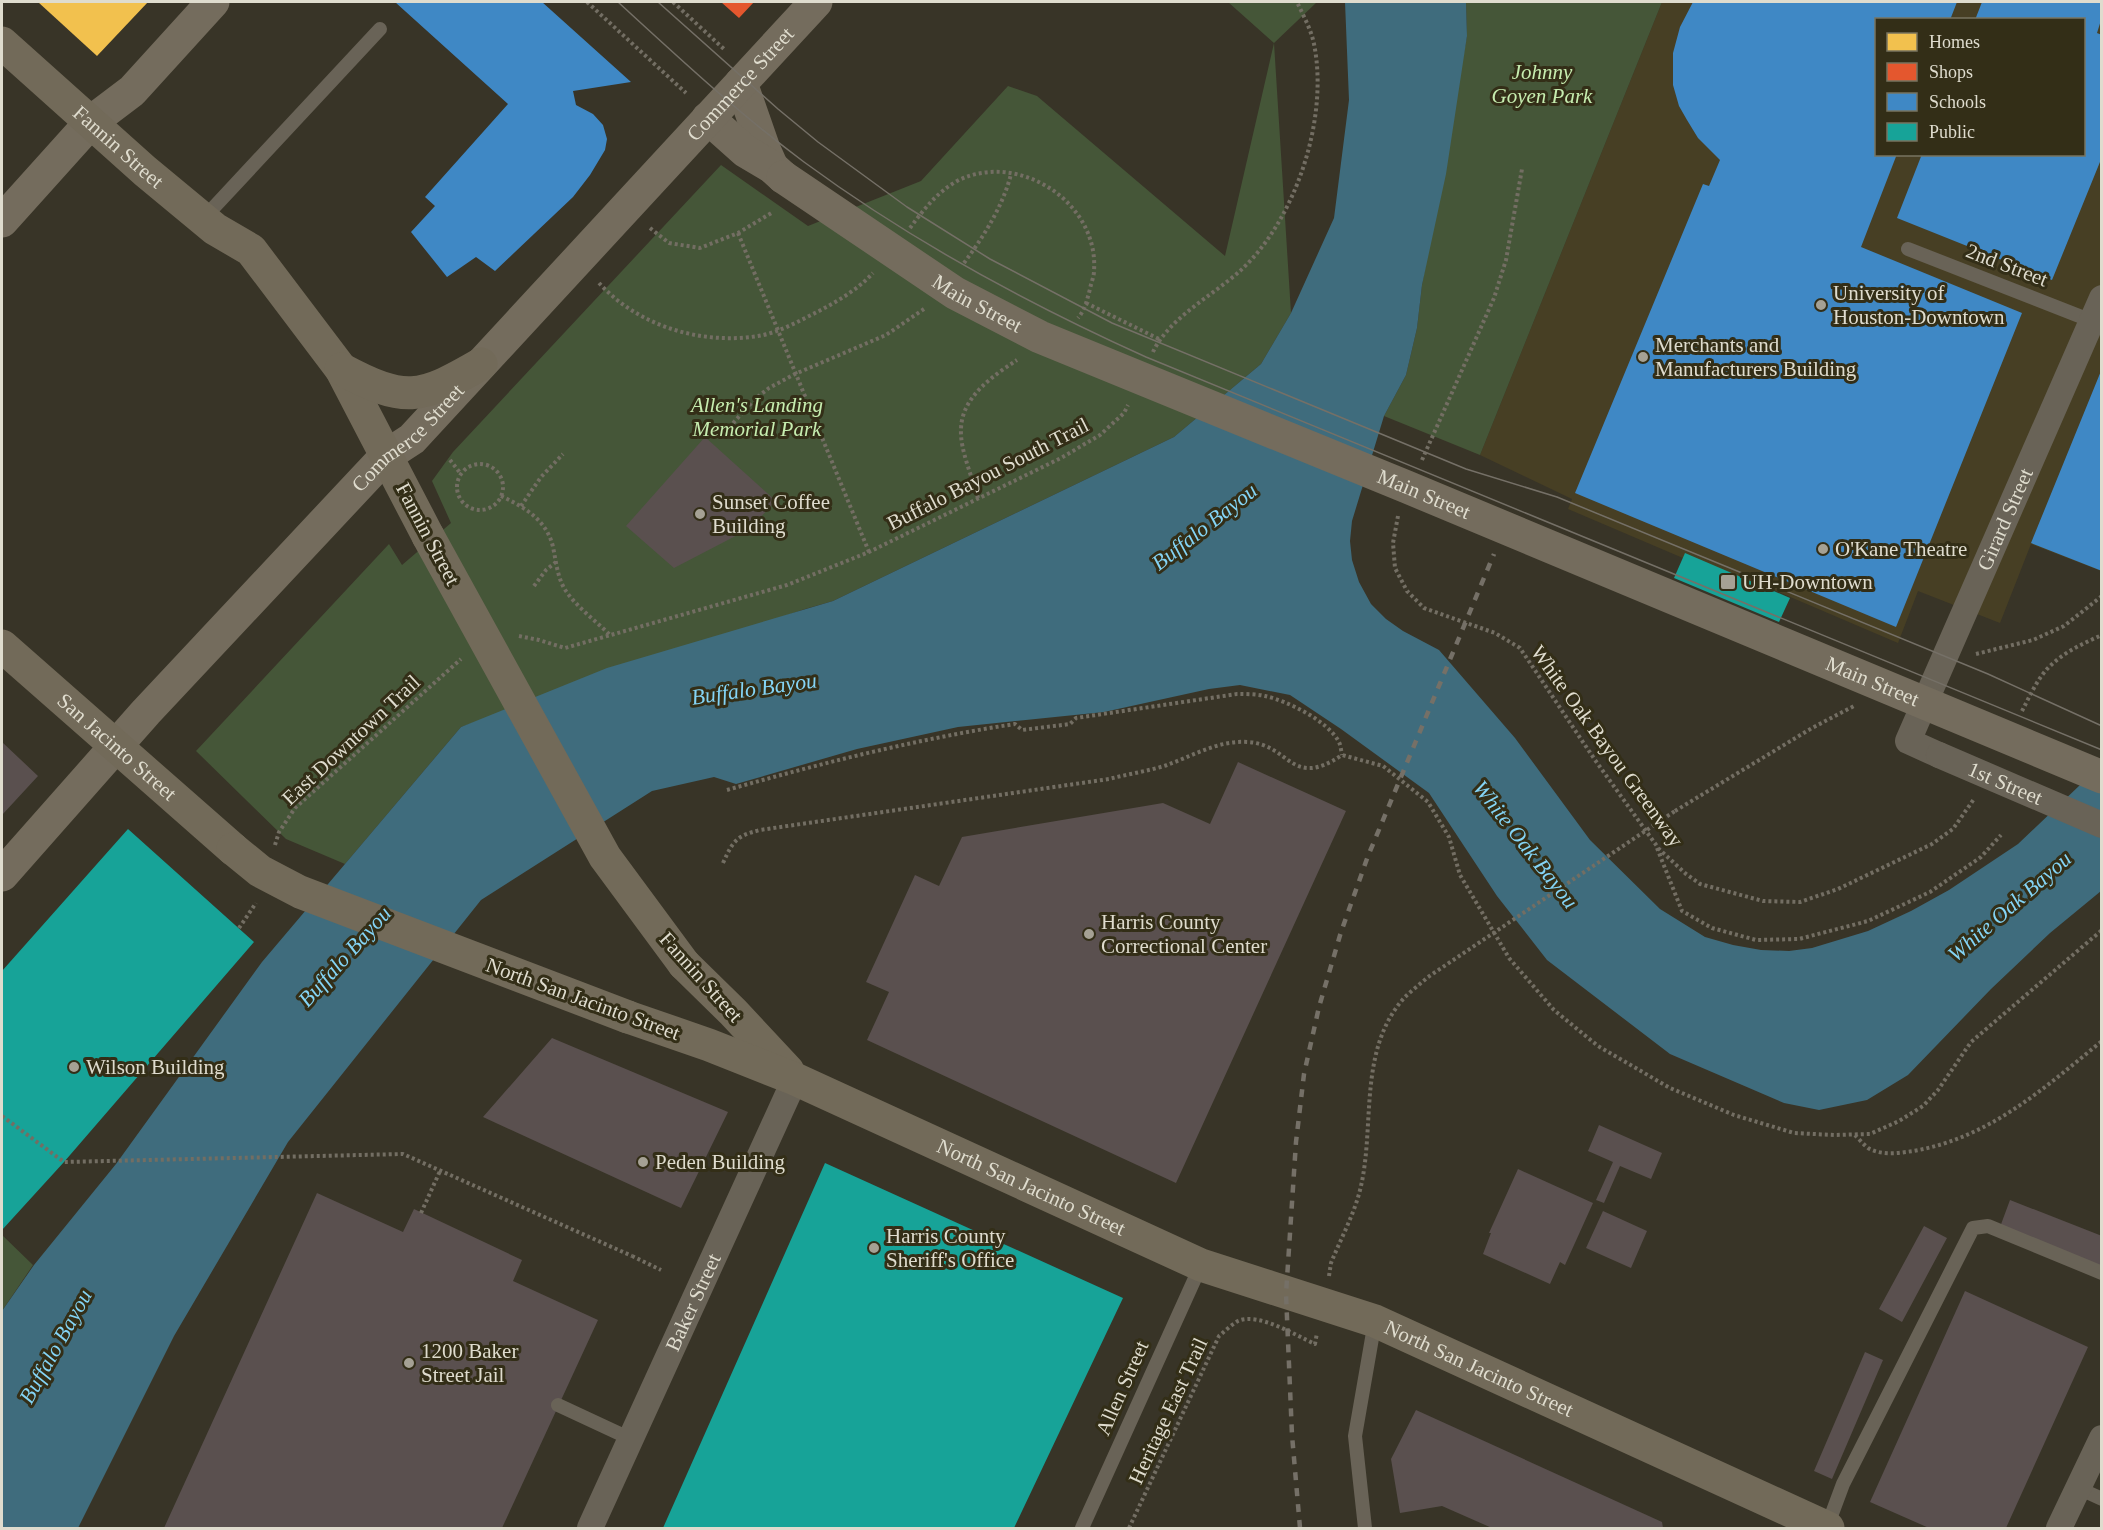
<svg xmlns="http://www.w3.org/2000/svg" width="2103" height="1530" font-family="'Times New Roman',serif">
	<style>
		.built { fill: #473f24; fill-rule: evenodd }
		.green { fill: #455638 }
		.water { fill: #3f6c7d }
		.homes { fill: #f2c14e }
		.shops { fill: #e4572e }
		.schools { fill: #3f88c5 }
		.public { fill: #17a398 }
		.building { fill: #5a504f }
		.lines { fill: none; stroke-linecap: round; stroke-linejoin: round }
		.path { stroke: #736e63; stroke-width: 4; stroke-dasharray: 3 3; stroke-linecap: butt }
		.lane { stroke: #696357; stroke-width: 14 }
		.street { stroke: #696357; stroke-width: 26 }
		.secondary { stroke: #746c5d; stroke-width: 33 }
		.primary { stroke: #726a59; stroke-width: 33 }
		.tram { stroke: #757067; stroke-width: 1.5 }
		.rail { stroke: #757067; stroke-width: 4.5; stroke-dasharray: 8 8; stroke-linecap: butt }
		.path-bridge { stroke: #736e63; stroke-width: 4; stroke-dasharray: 3 3; stroke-linecap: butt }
		.street-bridge { stroke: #696357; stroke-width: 26 }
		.secondary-bridge { stroke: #746c5d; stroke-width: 33 }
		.primary-bridge { stroke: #726a59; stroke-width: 33 }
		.poi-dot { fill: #a5a194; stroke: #332e17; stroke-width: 2 }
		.labels { text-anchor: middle; stroke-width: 6; stroke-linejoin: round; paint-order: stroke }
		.park-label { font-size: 21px; font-style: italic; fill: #c6edaf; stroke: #332e17 }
		.street-label { font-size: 21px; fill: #dfdcce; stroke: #332e17 }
		.poi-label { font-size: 21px; fill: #dfdcce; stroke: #332e17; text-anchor: start }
		.water-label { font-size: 22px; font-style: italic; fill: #84d4f5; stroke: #332e17 }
	</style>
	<rect width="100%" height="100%" fill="#383427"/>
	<!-- built -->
	<path class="built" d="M1662,2H2101V571L2031,544L2000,623L1918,591L1898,643L1774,590L1772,596L1568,509L1572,499L1480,455ZM1876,20H2084V154H1876Z"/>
	<!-- green -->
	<path class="green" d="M1228,2H1317L1274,43L1291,313L1261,364L1174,437L833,601L805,609L461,727L345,864L286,839L196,751L389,544L402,565L451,523L432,481L453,452L721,165L808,226L921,181L1008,86L1037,96L1225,256L1274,43Z
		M1466,2H1662L1480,455L1384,416L1406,375L1417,328L1422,285L1467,36Z
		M2,1235L33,1265L2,1311Z"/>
	<!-- water -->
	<path class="water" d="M1345,2H1466L1467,36L1446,174L1422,285L1417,328L1406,375L1384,416L1352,521L1350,541L1352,560L1359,582L1371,604L1386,619L1403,631L1439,650L1515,738L1590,840L1660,909L1705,937L1733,945L1761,950L1789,951L1812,948L1868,931L1911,911L1949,890L2018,844L2101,765V891L2050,933L1991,989L1908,1075L1867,1100L1819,1110L1784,1103L1670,1054L1547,960L1497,896L1429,793L1341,729L1290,695L1240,685L1209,689L1104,712L958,727L857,749L736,784L714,777L652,791L481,900L288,1142L174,1336L78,1528H2V1311L34,1265L116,1164L262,962L461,727L607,668L833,601L1174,437L1261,364L1291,313L1334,218L1349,100Z"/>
	<!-- homes -->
	<path class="homes" d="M38,2H148L97,56Z"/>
	<!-- shops -->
	<path class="shops" d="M721,2H754L739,18Z"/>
	<!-- schools -->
	<path class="schools" d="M395,2H542L631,82L573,91L576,105L593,114L603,125L607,139L605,150L590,175L573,197L495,271L476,257L447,277L411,232L435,206L425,197L508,104Z
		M1693,2H1957L1950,20H1876V154H1897L1861,247L2022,313L1896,627L1575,493L1703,184L1709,186L1720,160L1698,138L1687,120L1679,106L1673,85V53L1680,27Z
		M1982,2H2102V17L2097,33L2102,35V157L2052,280L1897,218L1922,154H2084V20H1975Z
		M2101,371H2102V571L2031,543Z"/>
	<!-- public -->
	<path class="public" d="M1685,553L1790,598L1779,622L1674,578Z
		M128,829L254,942L64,1162L2,1230V971Z
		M825,1163L1123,1298L1014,1528H663Z"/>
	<!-- building -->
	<path class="building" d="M705,437L776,501L749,529L674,568L626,526Z
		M2,742L38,776L2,815Z
		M1238,762L1346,811L1176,1183L867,1040L889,992L866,982L915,875L939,886L962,837L1163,803L1210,824Z
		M552,1038L728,1112L681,1208L483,1117Z
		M1599,1125L1662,1153L1651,1179L1620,1166L1604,1203L1596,1200L1613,1162L1588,1151Z
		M1518,1169L1593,1203L1565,1265L1560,1262L1550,1284L1483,1254L1491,1233H1489Z
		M317,1193L403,1232L414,1209L522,1260L513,1281L598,1320L502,1528H164Z
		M2010,1200L2102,1236V1266L2000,1227Z
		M1603,1211L1647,1231L1631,1268L1586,1248Z
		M1924,1226L1947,1238L1902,1322L1879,1309Z
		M1965,1291L2088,1347L2006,1528H1929L1870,1502Z
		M1865,1352L1883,1360L1832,1479L1814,1471Z
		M1416,1410L1662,1522L1663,1528H1492L1442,1506L1400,1513L1391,1459Z"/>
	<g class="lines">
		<!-- path -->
		<path class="path" d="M587,2L686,93
			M673,2L725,50
			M650,228L669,243L700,248L738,233L773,212
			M910,228C924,209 938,191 959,180C1020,151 1099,203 1094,271C1094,277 1091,283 1090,289C1087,300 1085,310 1078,318
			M738,233L869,552
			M964,263C984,236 1003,206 1011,174
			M599,283C638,326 701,345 758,336C778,333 799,321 817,312C838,301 857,290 873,273
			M1086,303L1161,340
			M1153,352C1168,319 1213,295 1240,271C1296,220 1329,118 1314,44C1311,29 1303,15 1297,2
			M725,432L755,399L769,388L795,374L886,335L924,309
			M450,460L461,474
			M1422,460L1494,298L1506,260L1522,169
			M457 487a23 23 0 1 1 46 0a23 23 0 1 1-46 0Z
			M501,496C524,507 547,520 553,547C556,561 557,575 564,588C575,606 595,620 610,635
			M978,498C973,479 960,450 961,430C961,397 993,376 1017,360
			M521,506L541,477L563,454
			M1398,516L1393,543L1395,568L1407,591L1424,608L1495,633L1520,648L1595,760L1659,849L1686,874L1700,884L1763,901L1800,902L1838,889L1932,844L1953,829L1974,799
			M534,586L546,570L556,562
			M519,636L539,640L565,648L787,585L869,552L1061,458L1100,435L1124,413L1128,405
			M1976,654L2033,640L2064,626L2102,596
			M2022,711C2030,696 2037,679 2049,667C2064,652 2084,643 2102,635
			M727,790C822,763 917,739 1015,724L1022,730L1070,724L1076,718L1237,694C1246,694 1256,694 1265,696C1288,701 1328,721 1339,742C1341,746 1341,751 1342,755
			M1675,811L1812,728L1854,706
			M275,845L279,832L295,808L461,659
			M1657,848L1682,911L1712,928L1756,940L1799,939L1868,921L1930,892L1981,857L2001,835
			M723,863C733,841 736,836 760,830L1109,779C1128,774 1149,771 1167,765C1192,756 1219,740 1247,742C1291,744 1290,790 1342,755L1383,766L1428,802L1449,837L1460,875L1509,958L1554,1010L1598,1046L1670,1088L1734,1115L1794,1133L1834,1135L1870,1134L1899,1121L1923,1106L1938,1090L1971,1042L2102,930
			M239,928L256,903
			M1855,1135C1859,1139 1864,1145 1868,1148C1882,1156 1899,1153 1913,1151C1990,1138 2044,1088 2102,1041
			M421,1213L440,1171
			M632,1256L661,1270
			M1329,1276L1331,1263C1341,1238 1355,1213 1361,1186C1375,1124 1358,1050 1404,998C1411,991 1420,984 1428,977
			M1129,1528L1219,1336C1225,1331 1231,1325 1238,1321C1258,1312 1295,1335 1315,1344L1317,1333"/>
		<!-- lane -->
		<path class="lane" d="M203,219L380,29
			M1908,249L2092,321
			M558,1405L631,1439
			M2078,1488L2102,1499
			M1827,1527L1843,1484L1973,1228L1988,1226L2102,1273
			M1082,1528L1201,1265
			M1365,1528L1355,1436L1375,1321"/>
		<!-- street -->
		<g class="street">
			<path id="s1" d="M1939,755L1908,741L2102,298"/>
			<path id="s2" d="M590,1528L795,1079"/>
			<path d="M2059,1528L2102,1438"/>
		</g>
		<!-- secondary -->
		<g class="secondary">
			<path d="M741,83L764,149L772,167"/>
			<path d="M708,118L745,151L772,167L783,177"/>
			<path d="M2,221L91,122L132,91L213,2"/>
			<path id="s3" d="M2,875L146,712L386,456L412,439L816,2"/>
		</g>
		<!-- primary -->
		<g class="primary">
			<path id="s4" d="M2,43L145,171L215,229L251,250L341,369L428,536"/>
			<path d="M341,369C405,403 419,400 481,364"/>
			<path id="s5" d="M2,646L233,849"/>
			<path d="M684,964L733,1012L788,1071"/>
			<path id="s6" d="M628,1017L709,1045L795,1079L1201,1265L1375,1321L1828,1528"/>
		</g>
		<!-- tram -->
		<path class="tram" d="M618,2C678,57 738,113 804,162C910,240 1026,303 1146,357L2102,750
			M658,2L778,109L818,142L907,207L990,259L1112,323L1466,469L1557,497L1988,674L2102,726"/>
		<!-- rail -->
		<path class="rail" d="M1300,1528L1292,1435L1286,1294L1296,1142L1304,1074L1319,1007L1341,932L1368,856L1494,554"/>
		<!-- path-bridge -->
		<path class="path-bridge" d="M1428,977L1675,811
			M2,1116L64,1162L403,1154L632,1256"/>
		<!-- street-bridge -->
		<path class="street-bridge" id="s7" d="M1939,755L2102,825"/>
		<!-- secondary-bridge -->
		<path class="secondary-bridge" id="s8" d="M783,177L955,293L1040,337L1407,487L2102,777"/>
		<!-- primary-bridge -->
		<path class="primary-bridge" d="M428,536L605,857L684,964
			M233,849L260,871L300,892L628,1017"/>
	</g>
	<!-- markers -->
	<g class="poi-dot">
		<circle cx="1821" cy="305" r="6"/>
		<circle cx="1643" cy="357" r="6"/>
		<circle cx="700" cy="514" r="6"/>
		<circle cx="1823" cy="549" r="6"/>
		<rect x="1720" y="574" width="16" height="16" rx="3"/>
		<circle cx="1089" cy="934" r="6"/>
		<circle cx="74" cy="1067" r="6"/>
		<circle cx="643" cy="1162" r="6"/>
		<circle cx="874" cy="1248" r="6"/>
		<circle cx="409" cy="1363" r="6"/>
	</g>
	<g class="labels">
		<!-- park labels -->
		<g class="park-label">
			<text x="1542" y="79">Johnny<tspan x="1542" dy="24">Goyen Park</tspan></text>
			<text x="757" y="412">Allen's Landing<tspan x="757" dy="24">Memorial Park</tspan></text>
		</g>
		<!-- street labels -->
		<g class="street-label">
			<text dy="7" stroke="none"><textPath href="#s3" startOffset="1083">Commerce Street</textPath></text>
			<text dy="7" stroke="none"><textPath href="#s4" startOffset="156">Fannin Street</textPath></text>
			<text transform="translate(2007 265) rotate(21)" y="7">2nd Street</text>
			<text dy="7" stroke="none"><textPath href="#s8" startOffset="232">Main Street</textPath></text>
			<text dy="7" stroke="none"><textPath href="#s3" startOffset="597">Commerce Street</textPath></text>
			<text transform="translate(988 474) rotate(-27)" y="7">Buffalo Bayou South Trail</text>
			<text dy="7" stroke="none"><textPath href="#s8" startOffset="718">Main Street</textPath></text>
			<text dy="7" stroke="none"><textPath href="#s1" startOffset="276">Girard Street</textPath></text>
			<text transform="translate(428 534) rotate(62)" y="7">Fannin Street</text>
			<text dy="7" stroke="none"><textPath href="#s8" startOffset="1204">Main Street</textPath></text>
			<text transform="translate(351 740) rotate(-43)" y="7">East Downtown Trail</text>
			<text transform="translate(1607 746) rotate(54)" y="7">White Oak Bayou Greenway</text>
			<text dy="7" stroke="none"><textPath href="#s5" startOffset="153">San Jacinto Street</textPath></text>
			<text dy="7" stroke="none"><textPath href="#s7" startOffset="72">1st Street</textPath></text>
			<text transform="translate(701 977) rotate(48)" y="7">Fannin Street</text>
			<text transform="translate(583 999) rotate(20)" y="7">North San Jacinto Street</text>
			<text dy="7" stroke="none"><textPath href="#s6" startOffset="438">North San Jacinto Street</textPath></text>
			<text dy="7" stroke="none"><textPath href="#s2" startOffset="248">Baker Street</textPath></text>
			<text dy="7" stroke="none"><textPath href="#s6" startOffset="922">North San Jacinto Street</textPath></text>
			<text transform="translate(1122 1388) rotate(-66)" y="7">Allen Street</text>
			<text transform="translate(1168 1411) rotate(-65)" y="7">Heritage East Trail</text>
		</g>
		<!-- poi labels -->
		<g class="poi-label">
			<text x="1833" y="300">University of<tspan x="1833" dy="24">Houston-Downtown</tspan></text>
			<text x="1655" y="352">Merchants and<tspan x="1655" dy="24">Manufacturers Building</tspan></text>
			<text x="712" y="509">Sunset Coffee<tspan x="712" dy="24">Building</tspan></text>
			<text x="1835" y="556">O'Kane Theatre</text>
			<text x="1742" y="589">UH-Downtown</text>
			<text x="1101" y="929">Harris County<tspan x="1101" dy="24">Correctional Center</tspan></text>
			<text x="86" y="1074">Wilson Building</text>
			<text x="655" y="1169">Peden Building</text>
			<text x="886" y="1243">Harris County<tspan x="886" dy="24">Sheriff's Office</tspan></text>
			<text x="421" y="1358">1200 Baker<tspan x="421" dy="24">Street Jail</tspan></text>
		</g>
		<!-- water labels -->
		<g class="water-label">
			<text transform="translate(1204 526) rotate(-38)" y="8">Buffalo Bayou</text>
			<text transform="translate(754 688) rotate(-8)" y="8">Buffalo Bayou</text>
			<text transform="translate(1526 844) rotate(52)" y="8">White Oak Bayou</text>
			<text transform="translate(2009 906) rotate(-41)" y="8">White Oak Bayou</text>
			<text transform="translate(344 956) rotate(-48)" y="8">Buffalo Bayou</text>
			<text transform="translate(55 1346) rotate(-61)" y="8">Buffalo Bayou</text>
		</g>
	</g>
	<!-- border -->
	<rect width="2103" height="1530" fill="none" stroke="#dfdcce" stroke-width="6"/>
	<!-- legend -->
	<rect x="1875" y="18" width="210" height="138" fill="#332e17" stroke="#787460" stroke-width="1.5"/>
	<rect x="1887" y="33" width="30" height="18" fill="#f2c14e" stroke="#787460" stroke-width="1.5"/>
	<text x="1929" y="48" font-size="18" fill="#dfdcce">Homes</text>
	<rect x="1887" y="63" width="30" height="18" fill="#e4572e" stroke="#787460" stroke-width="1.5"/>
	<text x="1929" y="78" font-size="18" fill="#dfdcce">Shops</text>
	<rect x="1887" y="93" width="30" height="18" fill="#3f88c5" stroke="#787460" stroke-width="1.5"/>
	<text x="1929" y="108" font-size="18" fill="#dfdcce">Schools</text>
	<rect x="1887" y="123" width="30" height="18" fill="#17a398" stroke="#787460" stroke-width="1.5"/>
	<text x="1929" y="138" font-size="18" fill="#dfdcce">Public</text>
</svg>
